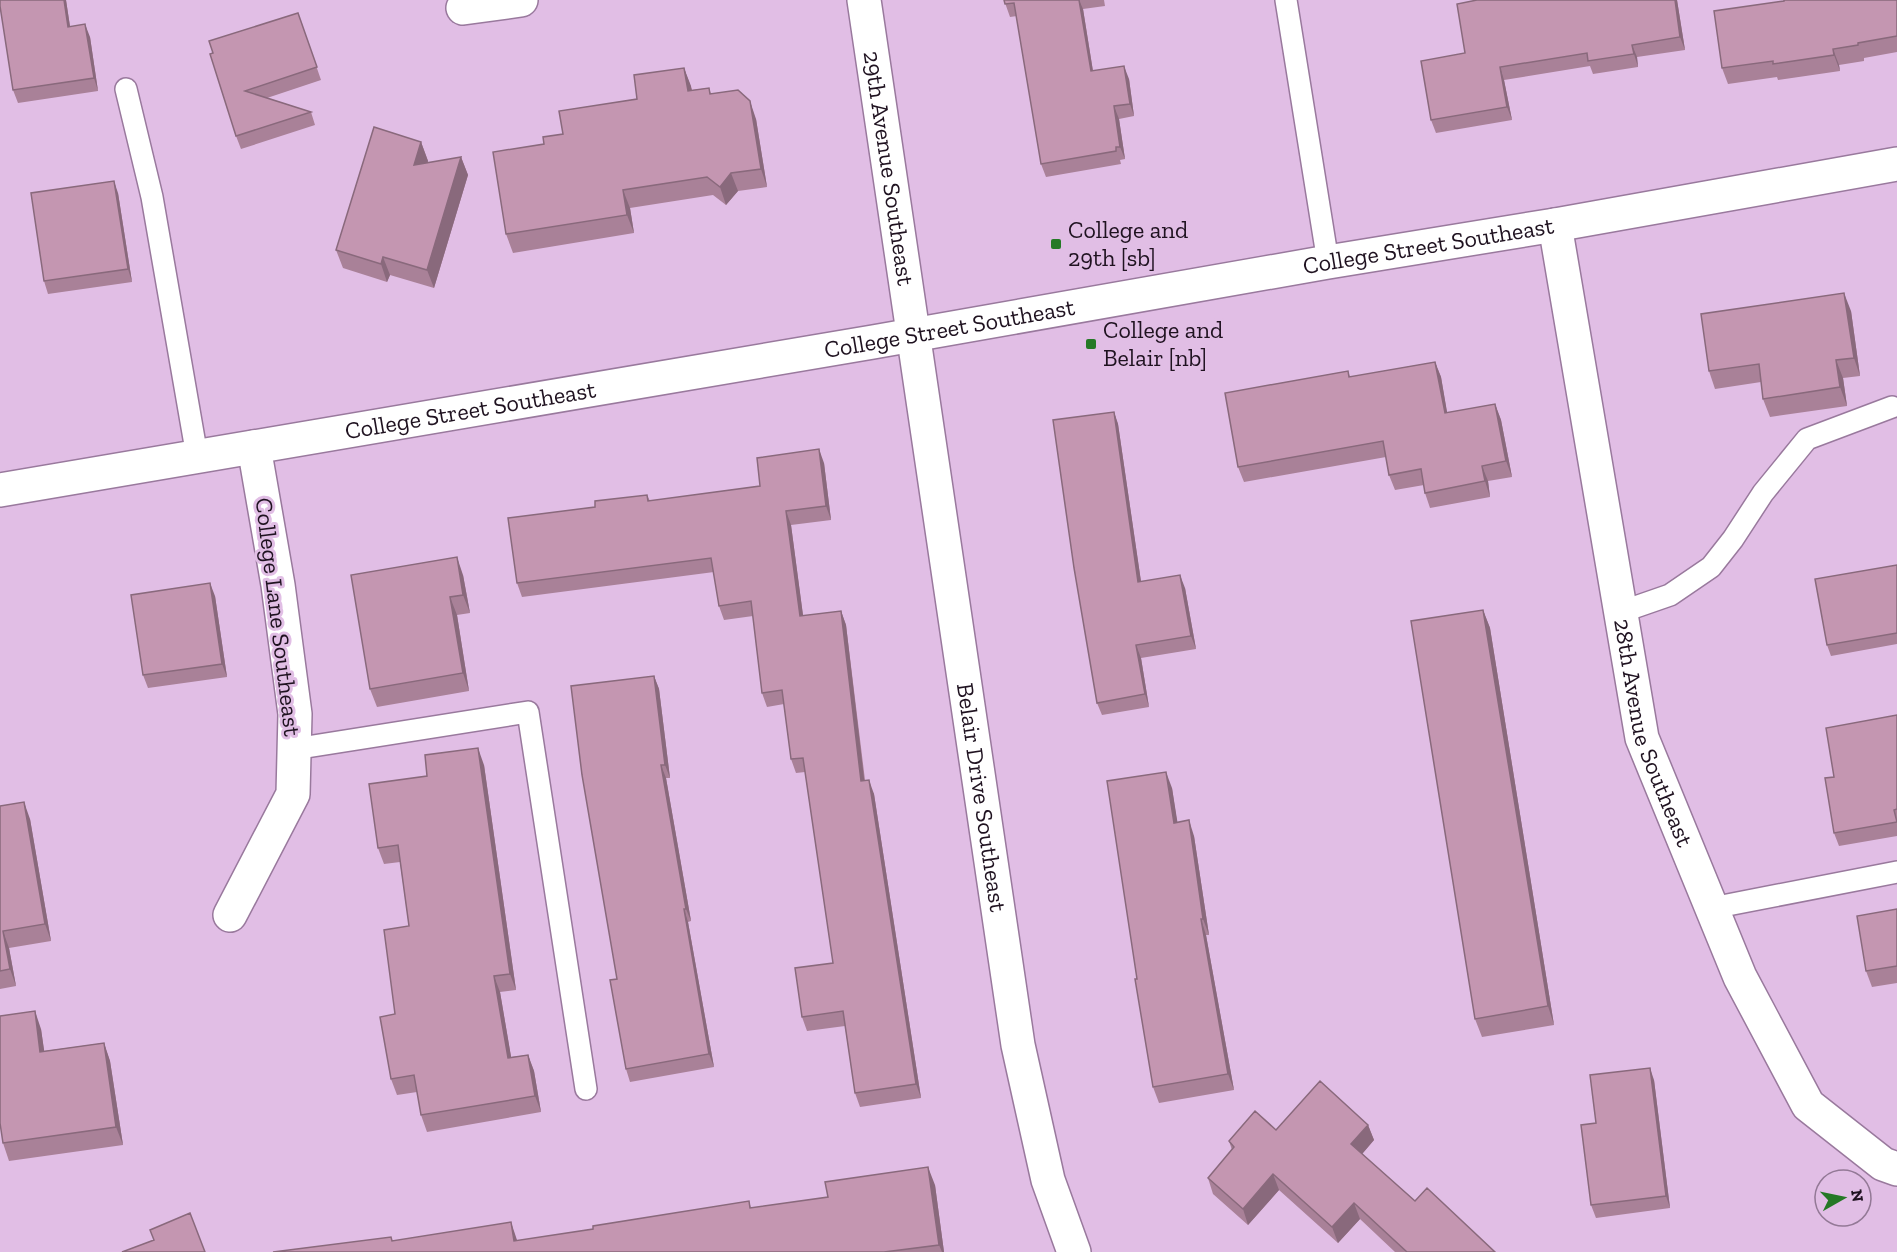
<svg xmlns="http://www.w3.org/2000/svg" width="1897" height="1252" font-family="'Zilla Slab',serif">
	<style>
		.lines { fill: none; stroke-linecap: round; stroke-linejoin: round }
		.service-casing { stroke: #99799d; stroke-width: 24 }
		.minor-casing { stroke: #99799d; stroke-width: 36 }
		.primary-casing { stroke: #99799d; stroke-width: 36 }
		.service { stroke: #fff; stroke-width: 21 }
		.minor { stroke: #fff; stroke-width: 33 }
		.primary { stroke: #fff; stroke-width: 33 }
		.wall { fill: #a98198 }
		.shaded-wall { fill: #89697c }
		.building { fill: #c496b1; stroke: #89697c; stroke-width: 1.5 }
		.poi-dot { fill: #257926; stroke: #e1bee5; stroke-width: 2 }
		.labels { text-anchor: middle; stroke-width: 6; stroke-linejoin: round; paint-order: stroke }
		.street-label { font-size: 24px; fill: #1f1220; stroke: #e1bee5 }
		.poi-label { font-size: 24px; fill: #1f1220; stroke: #e1bee5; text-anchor: start }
	</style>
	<rect width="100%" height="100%" fill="#e1bee5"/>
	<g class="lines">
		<defs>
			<path id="service" d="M1286,0L1328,262
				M126,89L152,197L197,456
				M1621,612L1670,595L1711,567L1733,539L1763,493L1807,439L1892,407
				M294,749L528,712L586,1089
				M1712,908L1897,872"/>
			<g id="minor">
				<path id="s1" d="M864,0L1018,1045L1048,1180L1074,1252"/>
				<path d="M463,8L521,0"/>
				<path id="s2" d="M1555,225L1642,738L1740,977L1808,1105L1883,1164L1897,1169"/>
				<path d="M230,915L293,794L295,714L278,585L254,447"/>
			</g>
			<g id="primary">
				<path id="s3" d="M0,490L873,342L1328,262L1555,225L1897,164"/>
			</g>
		</defs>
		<!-- service casing -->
		<use href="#service" class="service-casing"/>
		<!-- minor casing -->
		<use href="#minor" class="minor-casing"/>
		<!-- primary casing -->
		<use href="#primary" class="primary-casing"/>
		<!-- service -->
		<use href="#service" class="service"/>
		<!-- minor -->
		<use href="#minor" class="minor"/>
		<!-- primary -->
		<use href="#primary" class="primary"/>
	</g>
	<!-- wall -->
	<path class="wall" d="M0,0H66L70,26L90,37L98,91L18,103L13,90Z
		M1004,0H1104L1105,6L1083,9L1093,71L1129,79L1134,116L1119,119L1125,159L1120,160L1121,164L1046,177L1041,164L1017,16L1010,17Z
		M1677,0L1685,50L1637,57L1638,67L1593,74L1590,66L1504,80L1512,120L1436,133L1431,120L1465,53Z
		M1897,0V52L1864,58V61L1839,65L1840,71L1778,80L1777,77L1728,84L1722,68Z
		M298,13L321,80L267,98L311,112L315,125L241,149L236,136L213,53Z
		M684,68L692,90L709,88L711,94L756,119L767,187L738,191L726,205L713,195L630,208L634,233L513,253L506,234L544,144L563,134L637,99Z
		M421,142L428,161L427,163L461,157L468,175L434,288L390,275L387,282L343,268L336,250Z
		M118,193L132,282L48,294L44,281Z
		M1851,311L1860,376L1843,378L1847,406L1770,417L1763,399L1761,382L1715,389L1709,371Z
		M1435,362L1441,377L1447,413L1495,404L1501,420L1512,477L1488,481L1490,497L1430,508L1425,493L1424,485L1395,490L1389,475L1386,457L1244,482L1238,467L1348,371L1350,377Z
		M1114,412L1118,424L1141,582L1185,588L1196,649L1141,658L1149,707L1102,715L1097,703Z
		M824,463L831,520L791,525L803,616L841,611L846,625L865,780L874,794L921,1098L860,1107L855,1093L845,1026L807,1031L802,1017L833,963L805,772L796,773L791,759L784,704L767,707L762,693L753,616L724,620L719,606L714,572L522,597L517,583L595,507L647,495L650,501L760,486Z
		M1897,565V644L1831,656L1827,645Z
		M463,575L470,613L457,615L469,691L377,707L370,689Z
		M215,596L227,677L148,688L143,675Z
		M1483,610L1490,628L1554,1025L1482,1037L1475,1019Z
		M654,676L659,689L670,778H666L691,921L688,922L714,1067L630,1082L626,1069L617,979Z
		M1897,715V836L1839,846L1834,833V777Z
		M484,765L516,990L500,992L511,1057L528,1055L534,1071L541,1112L427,1132L421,1115L417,1092L397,1095L391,1079L395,1014L409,926L400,862L384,864L378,848L427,776Z
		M1172,788L1177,822L1194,836L1209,935H1206L1234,1090L1159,1103L1153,1087L1137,979Z
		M0,806L30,819L51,941L9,948L16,986L0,989Z
		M1897,909V983L1872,987L1866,971Z
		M41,1029L44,1051L104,1043L110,1061L123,1145L9,1161L3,1143Z
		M1654,1080L1670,1208L1596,1218L1591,1205L1596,1123Z
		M1368,1125L1374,1140L1362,1154L1415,1201L1495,1252H1395L1360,1219L1338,1243L1279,1190L1248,1225L1213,1194L1208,1178L1232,1150L1229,1141L1276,1130Z
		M935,1185L944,1252H273L393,1241H517L593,1229L749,1201L751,1208Z"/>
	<!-- shaded-wall -->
	<path class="shaded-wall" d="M64,0H66L72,40L68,27Z
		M1079,0L1083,9L1095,84L1091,71Z
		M1675,0H1677L1685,50L1680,37Z
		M85,24L90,37L98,91L94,78Z
		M1632,45L1637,57L1638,67L1634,54Z
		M1833,49L1839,65L1840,71L1834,55Z
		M1124,66L1129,79L1134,116L1130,104Z
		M1500,67L1504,80L1512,120L1507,107Z
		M684,68L691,86L695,109L688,91Z
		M750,101L756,119L767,187L761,169Z
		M1114,106L1119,119L1125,159L1120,147Z
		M421,142L428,161L420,183L414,165Z
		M461,157L468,175L434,288L427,270Z
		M731,173L738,191L726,205L720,187Z
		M114,181L118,193L132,282L128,269Z
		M623,190L630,208L634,233L627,215Z
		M383,257L390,275L387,282L381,264Z
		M1844,293L1851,311L1860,376L1854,358Z
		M1836,360L1843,378L1847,406L1840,387Z
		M1435,362L1441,377L1450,429L1445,413Z
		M1495,404L1501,420L1512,477L1506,461Z
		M1114,412L1118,424L1143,595L1138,582Z
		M819,449L824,463L831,520L826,506Z
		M1482,466L1488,481L1490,497L1485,481Z
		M786,511L791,525L805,630L800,616Z
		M457,557L463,575L470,613L463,595Z
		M1180,575L1185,588L1196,649L1191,636Z
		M210,583L215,596L227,677L222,664Z
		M450,597L457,615L469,691L463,673Z
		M1483,610L1490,628L1554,1025L1548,1006Z
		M841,611L846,625L866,795L861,781Z
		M1136,645L1141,658L1149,707L1145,694Z
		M654,676L659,689L670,778L665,765Z
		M478,748L484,765L516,990L510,974Z
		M661,765L666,778L691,921L686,909Z
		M1166,772L1172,788L1180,838L1174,823Z
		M869,780L874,794L921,1098L916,1084Z
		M24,802L30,819L51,941L45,924Z
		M1189,820L1194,836L1209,935L1203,919Z
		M684,909L688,922L714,1067L709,1054Z
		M1201,919L1206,935L1234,1090L1228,1074Z
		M3,931L9,948L16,986L10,969Z
		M494,976L500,992L514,1074L508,1058Z
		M35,1011L41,1029L47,1070L40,1052Z
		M104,1043L110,1061L123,1145L116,1127Z
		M528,1055L534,1071L541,1112L535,1096Z
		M1650,1068L1654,1080L1670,1208L1666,1196Z
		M1368,1125L1374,1140L1357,1160L1351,1144Z
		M928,1167L935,1185L944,1252H942L939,1245Z
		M1273,1174L1279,1190L1248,1225L1243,1209Z
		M1354,1203L1360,1219L1338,1243L1332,1227Z
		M511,1222L517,1240L519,1252L514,1241Z"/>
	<!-- building -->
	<path class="building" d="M0,0H64L68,27L85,24L94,78L13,90L0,6Z
		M1004,0H1079L1091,71L1124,66L1130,104L1114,106L1120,147H1116V151L1041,164L1014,3L1005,4Z
		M1477,0H1675L1680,37L1632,45L1634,54L1588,61L1587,53L1500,67L1507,107L1431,120L1421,61L1465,53L1457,4Z
		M1784,0H1897V36L1858,43V45L1833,49L1834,55L1773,64V61L1722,68L1714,11L1784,1Z
		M298,13L317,67L245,91L311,112L236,136L210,54L213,53L209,41Z
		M684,68L688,91L709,88L710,94L738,90L750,101L761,169L731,173L720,187L707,177L623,190L627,215L506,234L493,152L544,144L543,137L563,134L559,111L637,99L634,75Z
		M374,127L421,142L414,165L461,157L427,270L383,257L381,264L336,250Z
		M114,181L128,269L44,281L31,193Z
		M1844,293L1854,358L1836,360L1840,387L1763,399L1759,364L1709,371L1701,314Z
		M1435,362L1445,413L1495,404L1506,461L1482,466L1485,481L1425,493L1421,469L1389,475L1383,441L1238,467L1225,393L1348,371L1349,377Z
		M1114,412L1138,582L1180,575L1191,636L1136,645L1145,694L1097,703L1074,568L1053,420Z
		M819,449L826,506L786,511L800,616L841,611L861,781L869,780L916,1084L855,1093L843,1011L802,1017L795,968L833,963L803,758L791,759L782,690L762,693L751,601L719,606L711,558L517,583L508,518L595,507V501L647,495L648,501L760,486L757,458Z
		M457,557L463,595L450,597L463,673L370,689L351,575Z
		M1897,565V633L1827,645L1815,579Z
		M210,583L222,664L143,675L131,595Z
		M1483,610L1548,1006L1475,1019L1411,621Z
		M654,676L665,765H661L686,909H684L709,1054L626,1069L610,980L617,979L582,775L571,686Z
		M1897,715V809L1894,810L1897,822L1834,833L1825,778L1834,777L1826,728Z
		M478,748L510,974L494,976L508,1058L528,1055L535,1096L421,1115L414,1075L391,1079L380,1017L395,1014L384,930L409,926L398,845L378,848L369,784L427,776L425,755Z
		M1166,772L1174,823L1189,820L1203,919H1201L1228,1074L1153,1087L1135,979H1137L1107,781Z
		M24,802L45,924L3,931L10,969L0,971V806Z
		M1897,909V966L1866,971L1857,916Z
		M35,1011L40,1052L104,1043L116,1127L3,1143L0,1123V1016Z
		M1650,1068L1666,1196L1591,1205L1581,1125L1596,1123L1590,1075Z
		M1320,1081L1368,1125L1351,1144L1415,1201L1427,1188L1495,1252H1407L1354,1203L1332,1227L1273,1174L1243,1209L1208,1178L1234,1147L1229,1141L1255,1111L1276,1130Z
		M928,1167L939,1245L884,1252H273L391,1237L392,1241L511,1222L514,1241L593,1229V1226L749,1201L750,1208L828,1197L825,1182Z
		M190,1213L205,1252H122L154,1240L150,1230Z"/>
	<!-- markers -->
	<g class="poi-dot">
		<rect x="1050" y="238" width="12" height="12" rx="3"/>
		<rect x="1085" y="338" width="12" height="12" rx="3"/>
	</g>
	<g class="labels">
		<!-- street labels -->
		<g class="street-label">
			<text dy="8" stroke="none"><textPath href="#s1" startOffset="170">29th Avenue Southeast</textPath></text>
			<text dy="8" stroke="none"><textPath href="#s3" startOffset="1449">College Street Southeast</textPath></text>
			<text dy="8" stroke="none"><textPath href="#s3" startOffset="963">College Street Southeast</textPath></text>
			<text dy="8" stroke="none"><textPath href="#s3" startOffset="477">College Street Southeast</textPath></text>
			<text transform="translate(278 617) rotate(83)" y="8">College Lane Southeast</text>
			<text dy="8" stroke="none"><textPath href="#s2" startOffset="518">28th Avenue Southeast</textPath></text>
			<text dy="8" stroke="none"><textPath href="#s1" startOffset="806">Belair Drive Southeast</textPath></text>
		</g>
		<!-- poi labels -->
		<g class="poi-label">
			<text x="1068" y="238">College and<tspan x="1068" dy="28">29th [sb]</tspan></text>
			<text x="1103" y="338">College and<tspan x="1103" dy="28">Belair [nb]</tspan></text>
		</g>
	</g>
	<!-- north arrow -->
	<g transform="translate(1843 1198) rotate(81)"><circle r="28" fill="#e1bee5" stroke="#937996" stroke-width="1.5"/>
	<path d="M0-4.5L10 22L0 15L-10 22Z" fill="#257926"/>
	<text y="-9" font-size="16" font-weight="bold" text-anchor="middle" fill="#1f1220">N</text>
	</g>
</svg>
